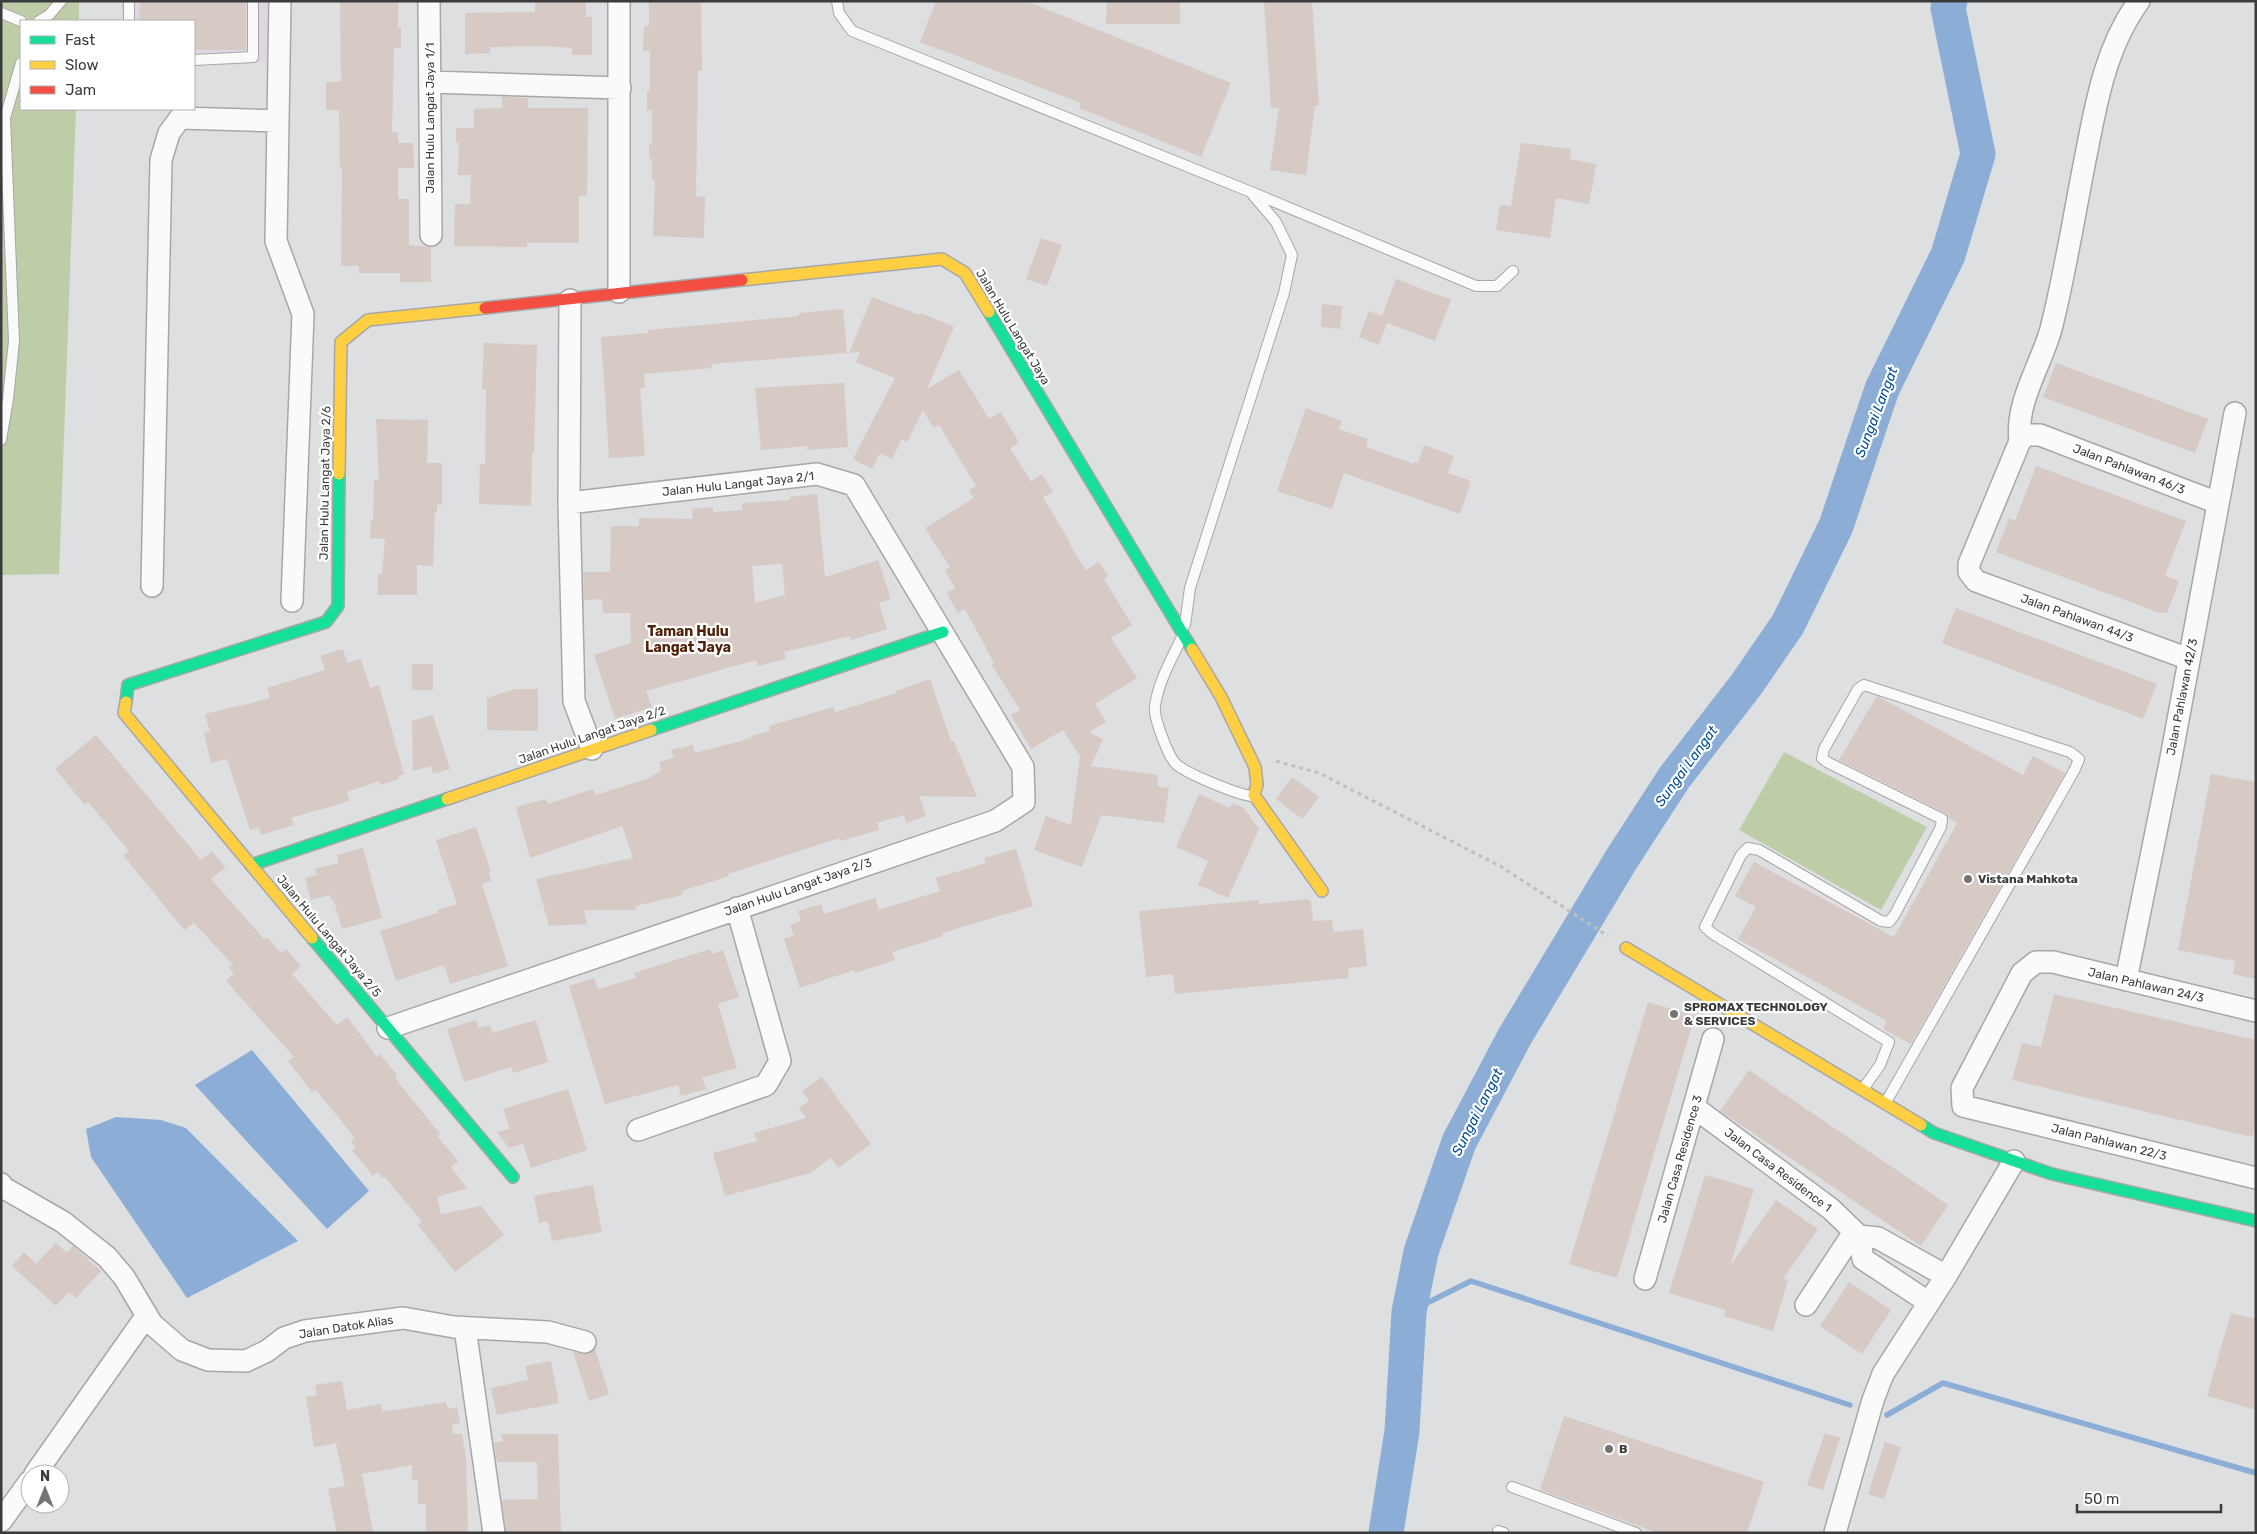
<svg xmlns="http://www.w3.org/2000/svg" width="2257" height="1534" font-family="Rubik,sans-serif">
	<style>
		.commercial { fill: #ded6e1 }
		.green { fill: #bccda8 }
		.water { fill: #8caed6 }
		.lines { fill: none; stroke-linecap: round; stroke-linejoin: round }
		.stream { stroke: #8caed6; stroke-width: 5.5 }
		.river { stroke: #8caed6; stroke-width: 35 }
		.building { fill: #d7c9c3; fill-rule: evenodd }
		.lane-casing { stroke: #a7a7a8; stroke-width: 12 }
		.street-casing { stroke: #a7a7a8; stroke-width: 24 }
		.fast-casing { stroke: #a7a7a8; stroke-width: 14 }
		.slow-casing { stroke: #a7a7a8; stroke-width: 14 }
		.jam-casing { stroke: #a7a7a8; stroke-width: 14 }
		.path { stroke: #bfbfc0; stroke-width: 3; stroke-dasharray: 4 4; stroke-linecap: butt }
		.lane { stroke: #fafafa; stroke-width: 10 }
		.street { stroke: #fafafa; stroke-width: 21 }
		.fast { stroke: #16e098; stroke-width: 11 }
		.slow { stroke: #ffcf43; stroke-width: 11 }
		.jam { stroke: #f24e42; stroke-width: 11 }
		.poi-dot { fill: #737475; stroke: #fff; stroke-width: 2 }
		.labels { text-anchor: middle; stroke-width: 4.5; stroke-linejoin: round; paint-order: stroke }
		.street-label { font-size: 12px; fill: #3a3b3c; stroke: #fff }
		.poi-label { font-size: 12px; font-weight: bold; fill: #3a3b3c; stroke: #fff; text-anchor: start }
		.water-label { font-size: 14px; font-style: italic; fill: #054f93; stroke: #fff }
		.neighbourhood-label { font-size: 14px; font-weight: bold; fill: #512109; stroke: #fff }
	</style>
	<rect width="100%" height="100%" fill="#dedfe0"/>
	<!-- commercial -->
	<path class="commercial" d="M121,1H267L269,63L194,66V21H121Z"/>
	<!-- green -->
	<path class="green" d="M1,1H79V21H21V109H76L59,574L1,575Z
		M1784,752L1927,827L1881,910L1739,830Z"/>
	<!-- water -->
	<path class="water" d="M252,1050L369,1191L327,1229L195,1085Z
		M116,1117L161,1120L186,1128L298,1241L187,1298L91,1157L86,1129Z"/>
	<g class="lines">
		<!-- stream -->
		<path class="stream" d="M1409,1312L1471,1281L1850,1405
			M1887,1415L1943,1383L2256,1473"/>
		<!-- river -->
		<path class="river" d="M1386,1533L1402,1431L1409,1312L1421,1252L1459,1142L1515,1036L1621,860L1674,778L1746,685L1788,624L1836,526L1882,389L1948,255L1978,154L1948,8L1950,1"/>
	</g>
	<!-- building -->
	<path class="building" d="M140,1L246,2V50H194V21H139Z
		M340,1H398V28H401V48H394L392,132H398V143H413L414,168H398V199H409V245L431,247V282H400V273H359V266H341L342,168H340L339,110H326V82H341Z
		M535,1H586V17H592V55H572V48L539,46L490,47V53L465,54V13L535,12Z
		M649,1H701L702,71H698L696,196L705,197L704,238L653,236L655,181H652V159H649V144H652V110H647V91H650V51H643L644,26H649Z
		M936,1H1026L1231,83L1201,157L1079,108L1081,103L920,42Z
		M1107,1H1180V24H1106Z
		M1264,1H1312L1319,105L1315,106L1306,175L1270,170L1279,108H1271Z
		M502,97L528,98V108H588L587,196H579V243H527V247L454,246L455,204H470L471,175H458L459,143H456V128H474V109L502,108Z
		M1521,143L1571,149L1570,159L1596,164L1589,204L1556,198L1550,238L1496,230L1500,205L1511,206Z
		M1041,238L1062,245L1047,286L1026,279Z
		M1396,279L1451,300L1435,341L1387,323L1379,345L1359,337L1369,311L1382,316Z
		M872,297L920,315L921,313L954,327L927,389L959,370L989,419L1001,412L1019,443L1010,448L1031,481L1042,474L1053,492L1043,497L1071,544L1070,545L1086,570L1099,562L1108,576L1104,579L1132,625L1111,638L1137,678L1095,704L1106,722L1089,732L1103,739L1091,766L1158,775L1157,786L1169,788L1164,823L1101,815L1082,867L1034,850L1046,816L1071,825L1080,756L1063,730L1031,749L1011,715L1020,710L992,665L994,663L965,609L958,613L947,593L955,588L945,570L950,567L925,528L974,498L969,490L976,486L939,425L934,428L923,410L907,442L902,439L892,459L880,453L872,469L853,459L895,378L856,362L860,352L849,353Z
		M1322,304L1342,306L1340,329L1321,327Z
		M843,309L847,353L711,364L712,368L644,374L645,388L640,389L645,456L609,458L601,337L648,333V330L799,316V313Z
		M484,343L537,345L534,453H532L531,506L479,504L480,464H485L486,390L482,389Z
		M2056,363L2208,419L2195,453L2043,397Z
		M844,383L848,447L807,450V446L761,450L755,388Z
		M1306,408L1342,421L1339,429L1368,439L1366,447L1414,464V462L1418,463L1424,445L1454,456L1448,473L1471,481L1460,514L1344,473L1332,509L1277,491Z
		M376,419L428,420L427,463H442V505L437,504V512H435L433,566L417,565V595H378V574H382L385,539L370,538L371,520H373L374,480H379Z
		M2036,466L2186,521L2165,576L2179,581L2167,613H2160L1996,552L2009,518L2015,521Z
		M817,494L825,577L878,560L891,599L879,603L887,629L851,640L850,636L784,652L786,659L758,666L756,660L646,691L652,707L615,719L594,655L631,643L630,613H603L602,599L584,600L583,572H610L611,526H639V518L693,519L692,509L713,507V512L742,510V503L790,500V497ZM782,564L785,595L755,603L752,566Z
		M1956,608L2157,684L2143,719L1942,643Z
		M343,649L347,663L361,659L370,688L379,685L404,774L398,776L399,779L381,785L379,781L347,792L349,801L291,818L294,825L261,835L259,828L250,830L227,759L211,763L204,733L210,732L205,714L241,705V706L270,698L267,688L325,670L320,656Z
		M412,664H433V690H412Z
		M930,679L951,741H954L977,797L920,796L926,816L906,823L904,815L877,823L879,830L840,841L839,838L728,874L729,876L682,891L683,895L635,906L636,910H584L587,924L549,926L536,879L633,858L622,826L530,858L516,807L546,799L548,804L593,789L596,795L649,778L661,771L659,762L674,758L671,750L693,745L695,753L752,738L751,736L770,731L769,726L833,707L835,712L896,693V691Z
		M515,689H538V731L487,730V698Z
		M1877,696L2023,775L2033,756L2065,773L1911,1044L1883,1029L1887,1021L1738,939L1756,907L1735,896L1754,862L1894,937L1957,823L1949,818L1945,813L1839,760Z
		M433,715L450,769L433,774L431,766L413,771L412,721Z
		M96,735L201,860L212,851L225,867L211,879L264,939L267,937L281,953L286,949L301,966L292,974L337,1025L347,1017L377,1057L380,1054L397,1075L395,1078L440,1134L437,1136L458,1161L451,1167L467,1188L437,1197L441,1214L481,1206L504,1235L455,1272L418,1225L422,1222L385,1177L383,1178L377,1172L373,1176L352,1150L356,1148L351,1141L355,1138L316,1090L312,1092L288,1061L294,1057L226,981L234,974L229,968L233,965L194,923L184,930L123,855L129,851L88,802L85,805L55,769Z
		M2211,774L2256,782V979L2233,974L2235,961L2178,950Z
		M1292,777L1319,797L1302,819L1276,799Z
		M1199,794L1230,808L1232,803L1244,808L1259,829L1228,898L1198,885L1208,861L1176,847Z
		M476,827L491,871L489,872L491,881L482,884L508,966L450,984L444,965L396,981L380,931L438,913L437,910L457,904L436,840Z
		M363,848L382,918L342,929L334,901H332L330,895L311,900L305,878L317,875L315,869L339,863L337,855Z
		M1016,849L1033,906L942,933L943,936L892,952L895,960L855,973L854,970L800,988L784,939L794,935L790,925L801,921L798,911L821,904L824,914L875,898L879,910L940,891L936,878L986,863L984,858Z
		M1309,899L1311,902L1313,921L1332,920L1334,932L1363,929L1367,966L1348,968L1349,978L1175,994L1173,974L1146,977L1139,911L1259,900V904Z
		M710,949L712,954L723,950L739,997L718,1004L737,1068L702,1078L706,1089L681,1096L678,1085L605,1104L569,986L594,978L598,989L636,978L634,973Z
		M2054,994L2256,1040V1124L2252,1137L2012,1080L2022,1043L2041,1047Z
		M1648,1002L1695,1016L1617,1278L1569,1264Z
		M476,1020L478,1028L490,1025L493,1033L536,1020L548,1062L513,1073L511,1067L464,1082L447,1029Z
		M1749,1070L1948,1205L1921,1246L1720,1111Z
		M822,1077L871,1144L838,1168L831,1158L810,1173L725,1196L713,1153L757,1141L754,1133L806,1118L799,1108L809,1101L802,1091Z
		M568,1089L587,1150L531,1168L523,1144L509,1148L497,1132L510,1129L503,1109Z
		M1705,1175L1754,1189L1730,1266L1776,1200L1818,1229L1783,1279L1788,1280L1773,1331L1724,1316L1726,1310L1669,1293Z
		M593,1185L602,1232L552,1241L548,1221L539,1223L534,1196Z
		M56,1243L67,1253L73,1246L101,1271L76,1298L69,1292L56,1306L12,1266L24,1252L36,1264Z
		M1849,1282L1891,1310L1862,1354L1820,1326Z
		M2231,1313L2256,1319V1410L2207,1396Z
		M595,1349L609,1394L589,1401L573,1352L588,1354Z
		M551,1361L559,1403L497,1415L491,1388L528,1380L525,1366Z
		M342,1381L347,1410L381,1404L382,1411L396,1410L446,1402L448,1409L457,1407L460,1423L452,1424L453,1434H462L466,1458L468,1533H426V1504H418V1480H412V1465L362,1474L373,1533H337L328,1489L345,1486L336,1443L314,1447L306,1397L317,1395L315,1385Z
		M1564,1416L1764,1482L1747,1533H1658L1540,1490Z
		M1825,1433L1840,1438L1823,1490L1807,1485Z
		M501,1434H558L561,1533H506L502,1500L538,1499L537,1462H497L494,1442H503Z
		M1885,1442L1901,1447L1884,1499L1868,1494Z"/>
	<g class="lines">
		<defs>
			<path id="lane" d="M837,1L839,13L852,31L1251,192L1476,286H1497L1513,271
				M1,13L21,21
				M39,21L49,15L61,1
				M129,21V1
				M194,60L253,57V1
				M1,440L8,399L14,341L5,118L21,63
				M1185,625L1190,588L1284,293L1292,255L1276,222L1253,195
				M1181,639C1171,660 1158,683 1155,706C1153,717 1168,755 1175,763C1184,773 1239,795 1252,796
				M1863,1089L1880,1065L1889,1042L1713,934L1705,927L1741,855L1748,848L1759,850L1881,921L1889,922L1895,914L1941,827L1942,819L1827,762L1822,758L1824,749L1858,689L1864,685L2070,752L2079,759L2075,769L1886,1102
				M1512,1487L1636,1533
				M1498,1531L1504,1533"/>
			<path id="street" d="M280,1L276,241L303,314L292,601
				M429,1L431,235
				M619,1V292
				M430,82L620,88
				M570,300L569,503L574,701L592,749
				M2020,441C2015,403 2041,365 2051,329C2066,270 2075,209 2087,150C2097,98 2107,45 2139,1
				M152,586L161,160L169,133L180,118L278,121
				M2189,659L1976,581L1969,572V564L2020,441L2026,435H2040L2218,503
				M2126,980L2170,763L2235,413
				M2256,1011L2053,962H2036L2022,973L1962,1088L1963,1106L2256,1178
				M388,1028L995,821L1024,802L1023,767L854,485L817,474L569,503
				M1695,1108L1831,1209L1859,1236L1878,1238L1946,1276
				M638,1130L766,1085L780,1061L737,908
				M1,1184L4,1188L63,1222L107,1257L124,1277L152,1324L182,1350L208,1360L246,1361L267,1351L284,1338L305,1331L403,1318L454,1327L548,1332L585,1342
				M1859,1236L1863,1259L1928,1302
				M1645,1279L1713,1039
				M1806,1305L1854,1232
				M465,1328L494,1533
				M35,1474L147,1315
				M1,1521L30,1481
				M1835,1533L1873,1400L1883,1374L1946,1276L2014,1161"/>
			<path id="fast" d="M989,312L1192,649
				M126,702L128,685L326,622L338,606L339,474
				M651,730L943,632
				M251,865L447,799
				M312,938L513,1177
				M1921,1125L1934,1133L2052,1174L2256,1221"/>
			<path id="slow" d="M742,280L942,259L965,273L989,312
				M339,474L341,342L368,320L485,308
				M1192,649L1221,697L1255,767L1257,785L1254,795L1322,891
				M126,702L124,713L312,938
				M447,799L651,730
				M1626,948L1921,1125"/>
			<path id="jam" d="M485,308L742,280"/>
		</defs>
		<!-- lane casing -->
		<use href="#lane" class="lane-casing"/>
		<!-- street casing -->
		<use href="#street" class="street-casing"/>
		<!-- fast casing -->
		<use href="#fast" class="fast-casing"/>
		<!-- slow casing -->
		<use href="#slow" class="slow-casing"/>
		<!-- jam casing -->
		<use href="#jam" class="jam-casing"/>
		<!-- path -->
		<path class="path" d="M1276,761L1319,773L1500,866L1608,936"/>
		<!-- lane -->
		<use href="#lane" class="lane"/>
		<!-- street -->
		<use href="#street" class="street"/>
		<!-- fast -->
		<use href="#fast" class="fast"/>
		<!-- slow -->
		<use href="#slow" class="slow"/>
		<!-- jam -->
		<use href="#jam" class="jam"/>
	</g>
	<!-- markers -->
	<g class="poi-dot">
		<circle cx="1968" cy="879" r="5"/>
		<circle cx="1674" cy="1014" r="5"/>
		<circle cx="1609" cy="1449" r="5"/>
	</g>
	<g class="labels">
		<!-- street labels -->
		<g class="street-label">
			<text transform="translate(430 118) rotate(-90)" y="4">Jalan Hulu Langat Jaya 1/1</text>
			<text transform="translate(1013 327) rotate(59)" y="4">Jalan Hulu Langat Jaya</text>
			<text transform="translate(2129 469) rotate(21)" y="4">Jalan Pahlawan 46/3</text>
			<text transform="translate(325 483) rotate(-89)" y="4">Jalan Hulu Langat Jaya 2/6</text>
			<text transform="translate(738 484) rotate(-6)" y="4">Jalan Hulu Langat Jaya 2/1</text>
			<text transform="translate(2077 618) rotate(20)" y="4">Jalan Pahlawan 44/3</text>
			<text transform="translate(2182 697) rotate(-79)" y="4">Jalan Pahlawan 42/3</text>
			<text transform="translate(592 735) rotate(-19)" y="4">Jalan Hulu Langat Jaya 2/2</text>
			<text transform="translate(798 887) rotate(-19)" y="4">Jalan Hulu Langat Jaya 2/3</text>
			<text transform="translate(329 936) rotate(50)" y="4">Jalan Hulu Langat Jaya 2/5</text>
			<text transform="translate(2146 985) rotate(13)" y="4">Jalan Pahlawan 24/3</text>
			<text transform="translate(2109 1142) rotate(14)" y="4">Jalan Pahlawan 22/3</text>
			<text transform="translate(1680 1159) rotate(-74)" y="4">Jalan Casa Residence 3</text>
			<text transform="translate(1778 1170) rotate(37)" y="4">Jalan Casa Residence 1</text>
			<text transform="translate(346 1327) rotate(-9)" y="4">Jalan Datok Alias</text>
		</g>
		<!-- poi labels -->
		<g class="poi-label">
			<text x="1978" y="883">Vistana Mahkota</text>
			<text x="1684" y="1011">SPROMAX TECHNOLOGY<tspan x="1684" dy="14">&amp; SERVICES</tspan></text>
			<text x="1619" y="1453">B</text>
		</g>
		<!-- water labels -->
		<g class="water-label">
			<text transform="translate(1876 412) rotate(-69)" y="5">Sungai Langat</text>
			<text transform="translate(1686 766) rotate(-54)" y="5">Sungai Langat</text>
			<text transform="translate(1477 1112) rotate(-63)" y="5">Sungai Langat</text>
		</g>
		<!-- neighbourhood labels -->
		<g class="neighbourhood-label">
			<text x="688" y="636">Taman Hulu<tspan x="688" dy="16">Langat Jaya</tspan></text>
		</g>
	</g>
	<!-- border -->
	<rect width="2257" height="1534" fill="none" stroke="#3a3b3c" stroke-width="5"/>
	<!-- legend -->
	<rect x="20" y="20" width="175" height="90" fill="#ffffff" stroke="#b0b1b1"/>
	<rect x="30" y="36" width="25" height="8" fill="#16e098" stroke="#b0b1b1"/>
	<text x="65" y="45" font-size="15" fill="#3a3b3c">Fast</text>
	<rect x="30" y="61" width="25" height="8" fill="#ffcf43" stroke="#b0b1b1"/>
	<text x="65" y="70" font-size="15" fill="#3a3b3c">Slow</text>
	<rect x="30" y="86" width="25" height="8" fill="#f24e42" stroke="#b0b1b1"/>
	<text x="65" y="95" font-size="15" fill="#3a3b3c">Jam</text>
	<!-- north arrow -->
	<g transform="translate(45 1489)"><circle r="24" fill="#ffffff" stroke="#b0b1b1"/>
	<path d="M0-4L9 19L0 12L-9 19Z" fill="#737475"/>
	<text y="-8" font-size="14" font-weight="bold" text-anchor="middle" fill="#3a3b3c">N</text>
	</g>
	<!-- scale -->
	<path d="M2077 1504v8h144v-8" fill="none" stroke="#3a3b3c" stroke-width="2.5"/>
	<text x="2084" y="1504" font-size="15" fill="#3a3b3c" stroke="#ffffff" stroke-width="4" paint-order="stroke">50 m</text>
</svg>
